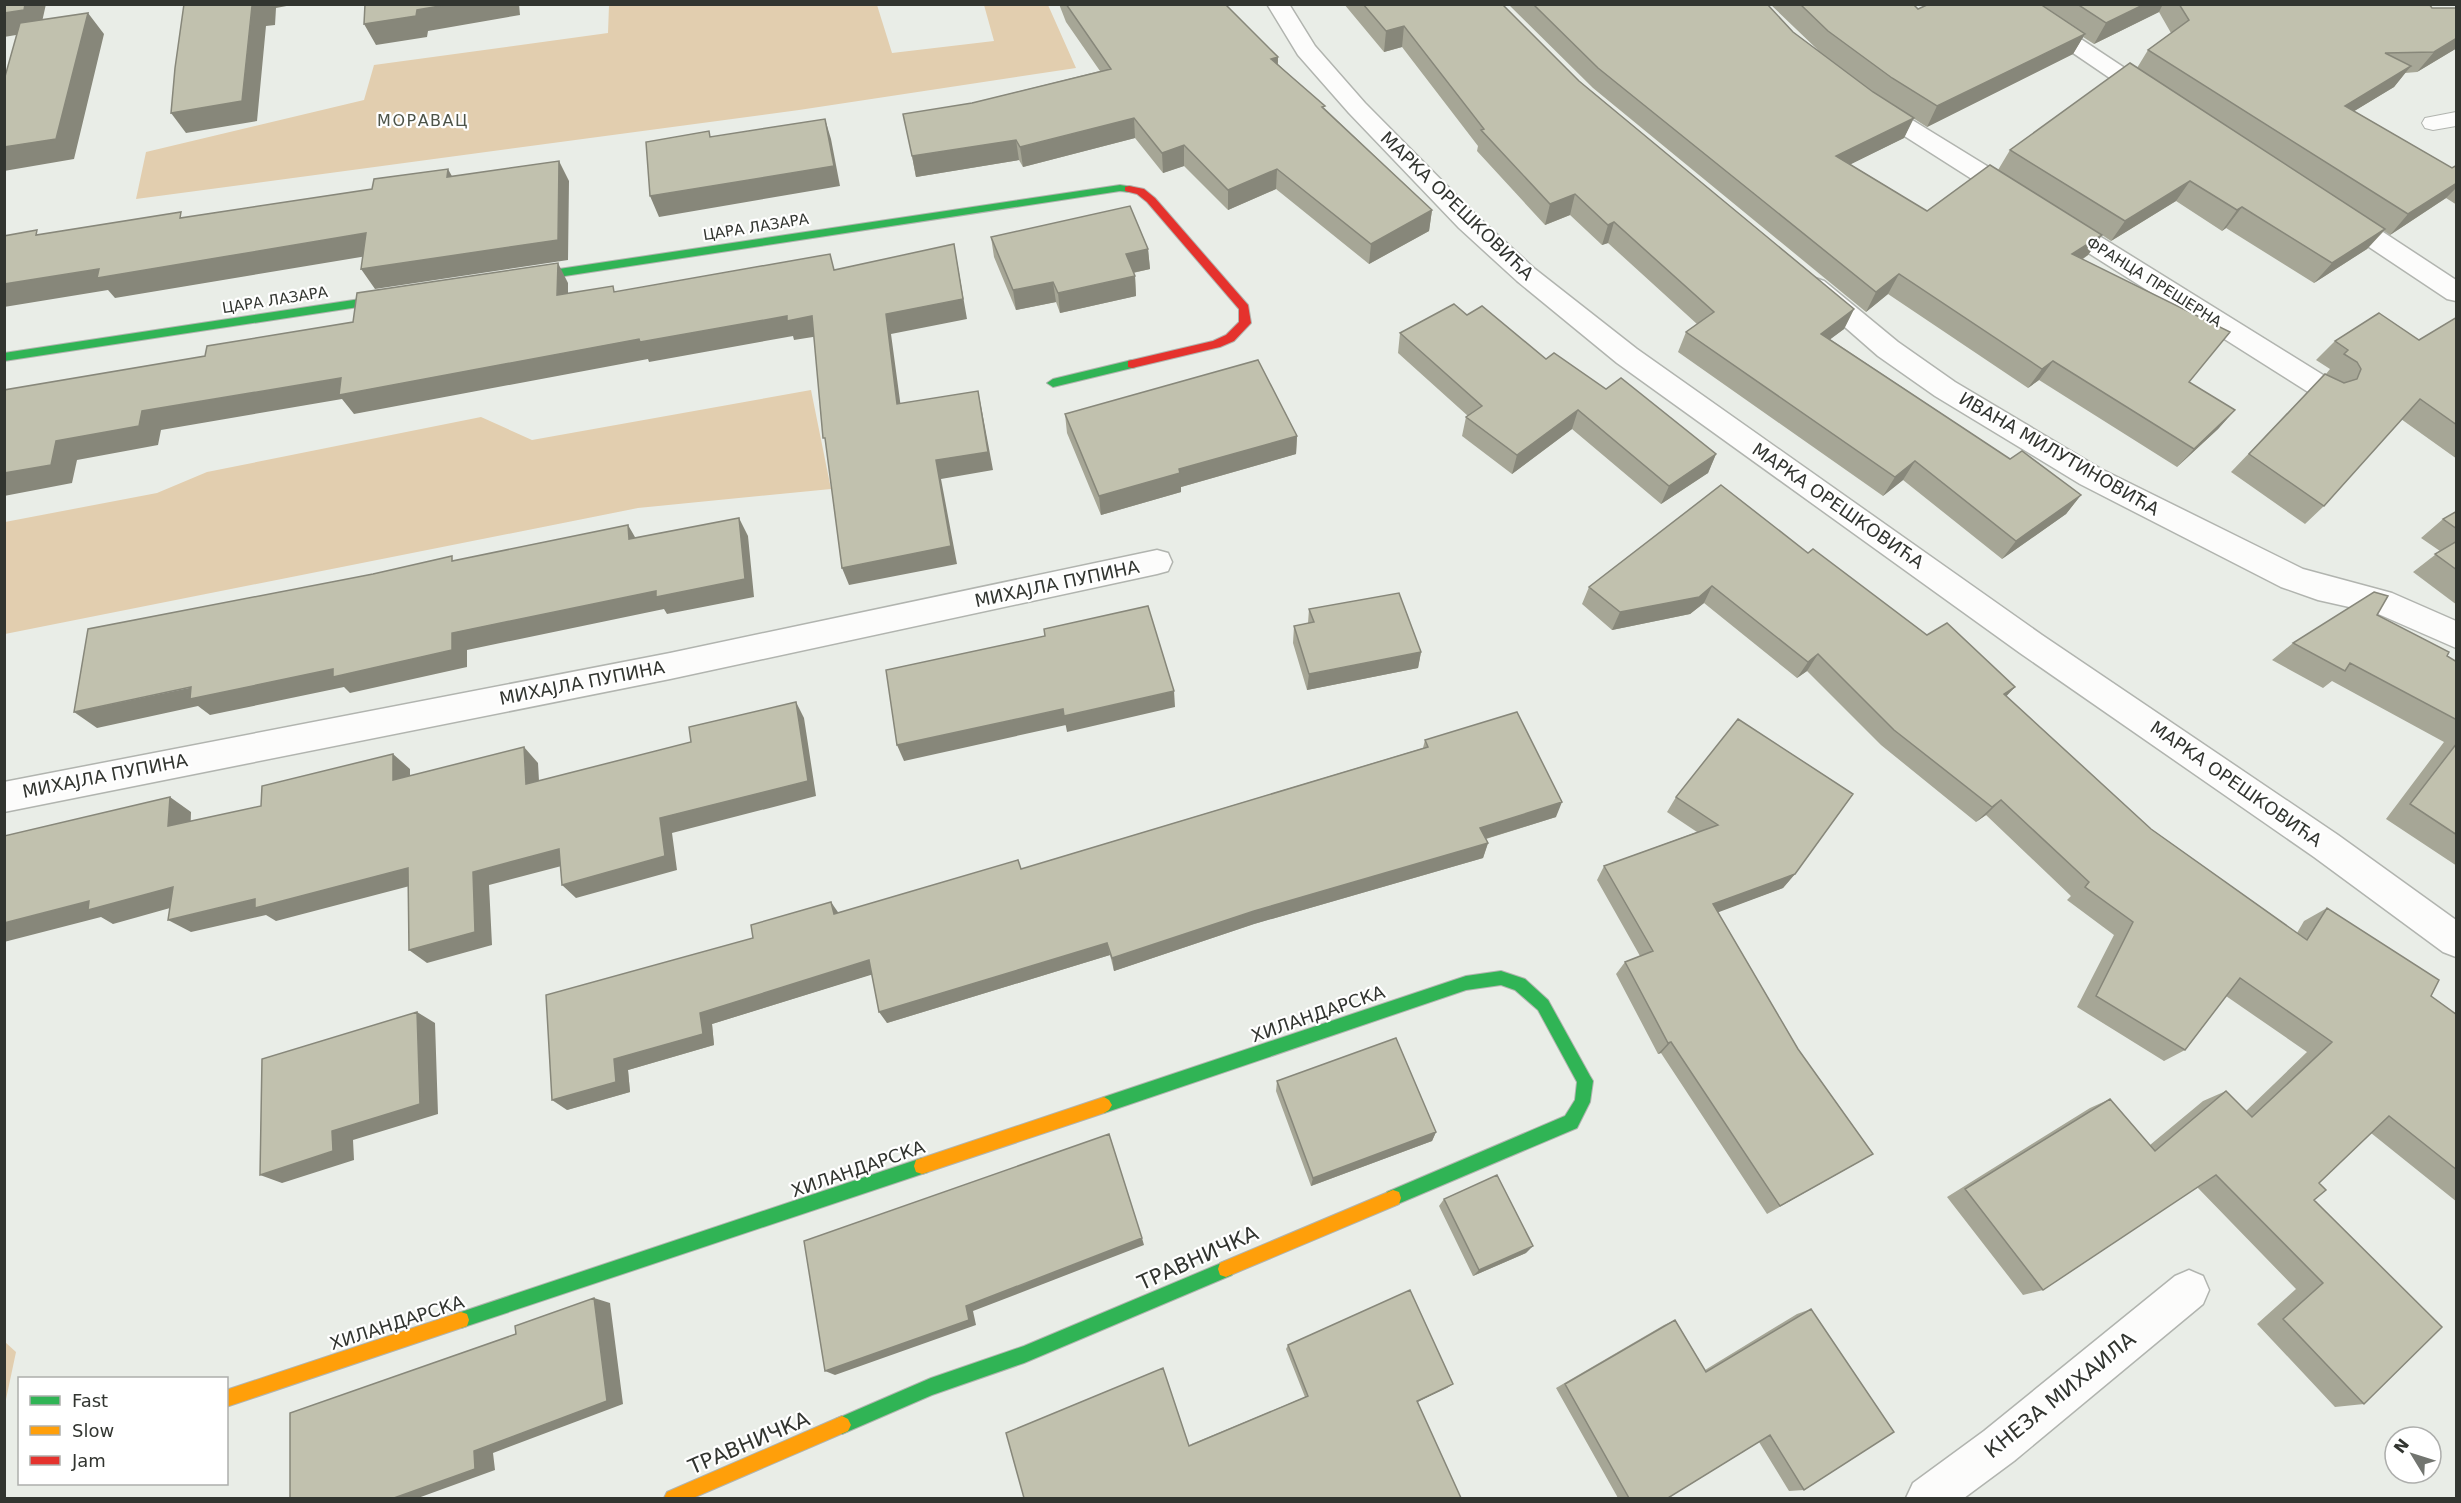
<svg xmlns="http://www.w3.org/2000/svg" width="2461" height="1503" font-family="'DejaVu Sans',sans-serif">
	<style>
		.green { fill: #e2ceaf }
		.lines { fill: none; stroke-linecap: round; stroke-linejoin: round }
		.lane-casing { stroke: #b1b4af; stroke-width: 2 }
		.street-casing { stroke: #b1b4af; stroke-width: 3 }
		.fast-casing { stroke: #b1b4af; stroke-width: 2 }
		.slow-casing { stroke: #b1b4af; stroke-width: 2 }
		.jam-casing { stroke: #b1b4af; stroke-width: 2 }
		.lane { fill: #fcfcfb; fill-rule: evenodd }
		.street { fill: #fcfcfb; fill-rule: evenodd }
		.fast { fill: #30b455; fill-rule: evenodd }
		.slow { fill: #ff9f0a; fill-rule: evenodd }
		.jam { fill: #e5322d; fill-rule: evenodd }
		.wall { fill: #a6a696; fill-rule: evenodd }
		.shaded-wall { fill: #87877a }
		.building { fill: #c1c1ae; stroke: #87877a; stroke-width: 1.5 }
		.labels { text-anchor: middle; stroke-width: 4.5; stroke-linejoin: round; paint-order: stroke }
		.far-street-label { font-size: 15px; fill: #323530; stroke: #fff }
		.far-neighbourhood-label { font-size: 16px; letter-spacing: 1.5px; fill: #4d5449; stroke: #fff }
		.street-label { font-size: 18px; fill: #323530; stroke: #fff }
		.near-street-label { font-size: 21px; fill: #323530; stroke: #fff }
	</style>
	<rect width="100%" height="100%" fill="#e9ede7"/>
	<!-- green -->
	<path class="green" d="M609,5H877L892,53L994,41L984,5H1048L1076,68L799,110L136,199L146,152L364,100L374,65L608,33Z
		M811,390L831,489L638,508L5,634V522L157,493L207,472L481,417L532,440Z
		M5,1342L16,1352L5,1404Z"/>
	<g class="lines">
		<defs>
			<path id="lane" d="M2456,112V126L2433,130L2425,128L2422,123L2425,118Z"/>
			<path id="street" d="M1267,4H1289L1315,46L1365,103L1477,216L1535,269L1637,349L2042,635L2338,835L2456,920V957L2443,952L2314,857L2020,653L1617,363L1517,281L1459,228L1349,113L1298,55Z
				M2001,4H2028L2161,92L2165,97L2161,102L2153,104L2145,102Z
				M1870,97L1878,99L2026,190L2030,196L2026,202L2017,204L2008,202L1862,109L1858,104L1862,99Z
				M2339,207L2348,209L2456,280V301L2447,299L2330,221L2326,215L2330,209Z
				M2058,213L2067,216L2336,383L2340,390L2336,397L2326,400L2316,397L2049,228L2045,222L2049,216Z
				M1815,278L1824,281L1898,342L1955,382L2101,469L2303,569L2392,593L2456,621V648L2376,613L2318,600L2281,587L2080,484L1935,396L1878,356L1806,293L1802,287L1806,281Z
				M1157,550L1168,553L1172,562L1168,571L1157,574L670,679L4,812V782L670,653Z
				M2189,1270L2203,1276L2209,1290L2203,1304L2014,1461L1964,1498H1906L1913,1483L1984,1431L2175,1276Z"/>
			<path id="fast" d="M1120,185L1133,187L1134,189L1129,192L1120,191L519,283L514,279L519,275Z
				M400,293L405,297L404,300L4,361V353Z
				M1132,360L1136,361V367L1053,387L1047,383L1053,379Z
				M1501,971L1525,979L1548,1000L1590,1076L1593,1081L1590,1102L1577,1128L1393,1206L1387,1204L1385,1198L1387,1192L1565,1116L1575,1100L1577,1082L1538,1010L1515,990L1501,985L1466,990L1104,1113L1099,1110L1096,1105L1099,1100L1104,1097L1466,976Z
				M922,1158L928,1160L930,1166L928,1172L922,1174L461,1328L455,1326L453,1320L455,1314L461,1312Z
				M1226,1261L1232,1263L1234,1269L1232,1275L1024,1363L932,1395L842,1434L836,1431L833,1425L836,1419L931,1378L1024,1346Z"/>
			<path id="slow" d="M1104,1097L1109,1100L1112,1105L1109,1110L1104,1113L922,1174L916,1172L914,1166L916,1160L922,1158Z
				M1393,1190L1399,1192L1401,1198L1399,1204L1226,1277L1220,1275L1218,1269L1220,1263Z
				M461,1312L467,1314L469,1320L467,1326L461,1328L226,1407V1390Z
				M842,1416L848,1419L851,1425L848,1431L693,1498H664L667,1492Z"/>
			<path id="jam" d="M1129,186L1144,189L1155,198L1248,305L1251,323L1234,341L1220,347L1132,368L1128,367V361L1213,341L1226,335L1239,322V309L1147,202L1137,194L1125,191V187Z"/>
		</defs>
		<!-- lane casing -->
		<use href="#lane" class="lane-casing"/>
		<!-- street casing -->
		<use href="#street" class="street-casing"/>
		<!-- fast casing -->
		<use href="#fast" class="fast-casing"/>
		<!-- slow casing -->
		<use href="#slow" class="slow-casing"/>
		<!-- jam casing -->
		<use href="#jam" class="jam-casing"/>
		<!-- lane -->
		<use href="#lane" class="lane"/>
		<!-- street -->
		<use href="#street" class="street"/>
		<!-- fast -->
		<use href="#fast" class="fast"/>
		<!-- slow -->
		<use href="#slow" class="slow"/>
		<!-- jam -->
		<use href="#jam" class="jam"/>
	</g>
	<!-- wall -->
	<path class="wall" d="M1059,4H1225L1278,57V64L1432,210L1429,231L1369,264L1276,189L1228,210L1184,166L1163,173L1135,138L1023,167L1019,160L916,177L912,156L972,103L1100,71L1066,22Z
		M1344,4H1502L1579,81L1854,309L1844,329L1830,339L2010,459L2081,495L2066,514L2002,559L1903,480L1883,496L1678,352L1686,332L1697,324L1608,243L1602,245L1570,215L1545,225L1477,151L1478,146L1402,47L1384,52Z
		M1508,4H1767L1793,32L1819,51L1770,4H1898L1918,9L1929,4H2429L2432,8H2457V48L2417,72L2405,73L2394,87L2354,111L2452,168L2457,165V205L2446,198L2390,235L2384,231L2367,249L2314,283L2226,228L2222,231L2176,201L2111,241L2102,235L2088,255L2083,259L2189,382L2235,410L2218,429L2177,467L2039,380L2028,388L1888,294L1866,312L1593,88ZM2159,12L2171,33L2148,50L2137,68L2010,150L1998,170L1927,211L1850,164L1904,138L1913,118L1927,127L2073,54L2083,37L2094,44Z
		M991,237L1148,249L1150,269L1133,273L1135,276L1136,296L1060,313L1056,302L1016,310L994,257Z
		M1467,315L1546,359L1606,389L1716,454L1708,473L1661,504L1572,429L1512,474L1462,436L1466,417L1468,416L1398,353L1400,333Z
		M2457,317V459L2401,419L2324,506L2305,524L2231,472L2325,374L2329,376L2326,374L2330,369L2316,360L2335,341L2419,340Z
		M1065,414L1297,436L1296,454L1181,487V492L1101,515L1067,433Z
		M2457,511V605L2413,572L2440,551L2421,538L2443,519Z
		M1808,553L1927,635L2015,687L2006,696L2151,829L2297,933L2304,921L2327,908L2431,996L2457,1015V1202L2371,1133L2319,1183L2314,1200L2364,1404L2335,1407L2257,1324L2296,1289L2197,1187L2043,1290L2023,1295L1947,1197L2090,1108L2110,1099L2150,1145L2203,1101L2226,1091L2246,1111L2307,1052L2226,996L2185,1050L2164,1061L2077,1007L2114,935L2067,900L2071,896L1986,815L1976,822L1881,745L1807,671L1797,678L1704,603L1690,614L1612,630L1582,604L1589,587Z
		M1309,609L1421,652L1418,668L1307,690L1293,643L1294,626L1308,623Z
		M2377,615L2457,662V866L2386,819L2444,742L2332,681L2323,688L2272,660L2293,643Z
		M1425,740L1556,817L1486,839L1488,843L1483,858L1254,924L1114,971L1110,955L887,1023L872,974L712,1024L714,1045L628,1070L630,1092L567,1110L753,938L838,913L1021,869L1423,748Z
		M1676,797L1795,874L1783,888L1717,912L1798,1049L1873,1154L1767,1214L1661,1053L1658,1054L1616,974L1625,962L1640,956L1597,880L1604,866L1697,832L1667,812Z
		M1277,1081L1436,1132L1432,1141L1311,1186L1276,1091Z
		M1444,1199L1526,1253L1473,1276L1439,1206Z
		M1811,1309L1804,1490L1789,1491L1759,1442L1668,1498H1618L1556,1388L1664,1325L1675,1320L1705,1370L1797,1314Z
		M1288,1345L1453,1384L1418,1402L1189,1445L1305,1397L1286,1349Z"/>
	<!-- shaded-wall -->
	<path class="shaded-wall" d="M25,4H46L40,31L4,37V13Z
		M258,4H297L276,8L275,25L266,26L257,121L186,133L171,113L252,6Z
		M451,4H519L520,15L428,31L427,37L376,45L364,24L417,10Z
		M2145,4H2163L2159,12L2094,44L2106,23Z
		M88,13L104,34L74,159L4,171V147Z
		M1404,26L1402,47L1384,52L1386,31Z
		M2085,34L2073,54L1927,127L1937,106Z
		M2457,38V48L2417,72L2434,52Z
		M1278,57L1277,78L1271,59Z
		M2411,66L2394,87L2328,127L2345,106Z
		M1134,118L1135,138L1023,167L1020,147Z
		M1914,118L1904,138L1827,176L1836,156Z
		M825,119L831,139L840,186L659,217L650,196Z
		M1016,140L1019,160L916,177L912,156Z
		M1184,145V166L1163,173L1162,153Z
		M559,161L569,181L568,260L375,289L361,269Z
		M448,169L459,189L447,177Z
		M1277,169L1276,189L1228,210V190Z
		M2190,181L2176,201L2111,241L2125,221Z
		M2457,183V187L2446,198L2390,235L2408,214Z
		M1575,194L1570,215L1545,225L1550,204Z
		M2242,207L2226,228L2222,231L2237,210Z
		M1432,210L1429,231L1369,264L1371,244Z
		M1614,222L1608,243L1602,245L1608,225Z
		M2385,229L2367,249L2314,283L2332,263Z
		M366,233L379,254L115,298L108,290L4,307V284L99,269Z
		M2102,235L2088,255L2059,274L2072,254Z
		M954,244L967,319L891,334L903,423L897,404L886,314Z
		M1148,249L1150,269L1127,274L1126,254Z
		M558,263L568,283V315L557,295Z
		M1899,274L1888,294L1866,312L1876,292Z
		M1135,276L1136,296L1060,313L1058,293Z
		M1053,282L1056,302L1016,310L1013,290Z
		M1854,309L1844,329L1812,353L1821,334Z
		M787,316H812L819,336L794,340L793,336L649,362L648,359L354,414L342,399L161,430L158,445L77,460L72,483L4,496V473L56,441L142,411L341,378L639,339Z
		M2053,361L2039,380L2028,388L2042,369Z
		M978,391L982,411L993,470L941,479L957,564L849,585L842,568L936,460Z
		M1578,410L1572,429L1512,474L1517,455Z
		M2235,410L2218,429L2177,467L2194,449Z
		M1297,436L1296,454L1181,487V492L1101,515L1099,496L1179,469Z
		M1716,454L1708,473L1661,504L1669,486Z
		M1915,461L1903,480L1883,496L1895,477Z
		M2081,495L2066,514L2002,559L2016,541Z
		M739,518L748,536L754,597L667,614L664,609L467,650V667L350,693L344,687L210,715L198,706L97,728L74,712L452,633Z
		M628,525L639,544L629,539Z
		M1712,586L1704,603L1690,614L1612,630L1620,612Z
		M1421,652L1418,668L1307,690L1309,674Z
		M1818,654L1807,671L1797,678L1808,662Z
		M2015,687L2000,703L2004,694Z
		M1174,691L1175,707L1067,732L1064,716Z
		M796,702L804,718L816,796L672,833L677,870L576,898L562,885L660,818Z
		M1063,709L1066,725L904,761L897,745Z
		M524,747L538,763L540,799L526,784Z
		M393,754L410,769V796L393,780Z
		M170,797L191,812L190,840L168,826Z
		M2001,800L1986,815L1976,822L1992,807Z
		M1562,802L1556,817L1475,842L1480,828Z
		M1488,843L1483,858L1254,924L1114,971L1112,958L1254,911Z
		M559,849L573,863L489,885L492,945L427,963L409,950L473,872Z
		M408,868L425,882L276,921L266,915L191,932L168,920L255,899Z
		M1795,874L1783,888L1703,918L1713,904Z
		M173,887L195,901L113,924L101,917L4,942V923L89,901Z
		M831,902L840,915L834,914Z
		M1107,943L1110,955L887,1023L879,1012Z
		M869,960L877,973L712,1024L714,1045L628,1070L630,1092L567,1110L552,1100L614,1059L700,1013Z
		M417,1012L435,1023L438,1114L353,1140L354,1160L282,1183L260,1175L332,1131Z
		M1671,1042L1661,1053L1658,1054L1668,1043Z
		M1436,1132L1432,1141L1311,1186L1313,1178Z
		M1142,1238L1144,1245L973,1311L976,1325L835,1375L825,1371L966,1306Z
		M1533,1246L1526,1253L1473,1276L1479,1270Z
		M594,1298L610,1303L623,1404L493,1453L495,1470L418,1498H394L474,1451Z
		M1453,1384L1447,1388L1413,1404L1417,1401Z"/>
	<!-- building -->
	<path class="building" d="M4,4H25L24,10L4,13Z
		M184,4H258L252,6L242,101L171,113L175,68Z
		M365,4H451L417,10L416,16L364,24Z
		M1066,4H1225L1278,57L1271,59L1325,106L1322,107L1432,210L1371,244L1277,169L1228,190L1184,145L1162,153L1134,118L1020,147L1016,140L912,156L903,114L972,103L1111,69Z
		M1363,4H1502L1579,81L1854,309L1821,334L2010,459L2022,451L2081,495L2016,541L1915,461L1895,477L1686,332L1714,312L1614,222L1608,225L1575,194L1550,204L1481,130L1484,129L1404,26L1386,31Z
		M1533,4H1767L1793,32L1873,92L1914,118L1836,156L1927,211L1990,165L2102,235L2072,254L2230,332L2189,382L2235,410L2194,449L2053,361L2042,369L1899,274L1876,292L1598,68Z
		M1800,4H1913L1918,9L1929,4H2040L2085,34L1937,106L1892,78L1828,31Z
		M2077,4H2145L2106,23Z
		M2179,4H2429L2432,8H2457V38L2434,52L2385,53L2411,66L2345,106L2452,168L2457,165V183L2408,214L2148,50L2189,20Z
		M88,13L56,139L4,147V80L20,23Z
		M2130,63L2385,229L2332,263L2242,207L2237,210L2190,181L2125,221L2010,150Z
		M825,119L834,166L650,196L646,142L709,131L710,137Z
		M559,161L558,240L361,269L366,233L97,278L99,269L4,284V236L37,230L36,235L181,212L180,218L372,189L374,179L448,169L447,177Z
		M1130,206L1148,249L1126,254L1135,276L1058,293L1053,282L1013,290L991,237Z
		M954,244L963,299L886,314L897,404L978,391L988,452L936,460L951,546L842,568L825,438H823L812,316L787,321V316L640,342L639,339L339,395L341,378L142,411L139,426L56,441L51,465L4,473V390L205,356L207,346L353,322L357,293L558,263L557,295L613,286L614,292L830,254L834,270Z
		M1454,304L1467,315L1482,306L1546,359L1554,353L1606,389L1621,378L1716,454L1669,486L1578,410L1517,455L1466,417L1482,406L1400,333Z
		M2379,313L2419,340L2457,317V425L2420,399L2324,506L2249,454L2325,374L2344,383L2357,379L2361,369L2357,362L2344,354L2348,350L2335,341Z
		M1258,360L1297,436L1179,469L1180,473L1099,496L1065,414Z
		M1721,485L1808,553L1813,549L1927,635L1947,623L2015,687L2004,694L2151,829L2307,940L2327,908L2439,980L2431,996L2457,1015V1170L2389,1116L2319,1183L2326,1190L2314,1200L2442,1327L2364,1404L2283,1319L2323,1283L2216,1175L2043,1290L1965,1189L2110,1099L2155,1151L2226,1091L2252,1117L2332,1042L2240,978L2185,1050L2096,996L2133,922L2085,887L2089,882L2001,800L1992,807L1894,730L1818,654L1808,662L1712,586L1699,597L1620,612L1589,587Z
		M2457,511V529L2443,519Z
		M739,518L745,579L656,597V591L452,633V650L333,677V669L190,699L191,687L74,712L88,629L373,574L452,556V561L628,525L629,539Z
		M2457,541V570L2435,554Z
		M2374,592L2388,596L2377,615L2449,652L2447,656L2457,662V720L2350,663L2345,671L2293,643Z
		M1399,593L1421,652L1309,674L1294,626L1314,622L1309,609Z
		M1148,606L1174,691L1064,716L1063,709L897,745L886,670L1045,636L1044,629Z
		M796,702L808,781L660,818L665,856L562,885L559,849L473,872L475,932L409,950L408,868L255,908V899L168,920L173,887L88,910L89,901L4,923V836L170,797L168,826L261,806L262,786L393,754V780L524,747L526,784L691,742L689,727Z
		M1517,712L1562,802L1480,828L1488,843L1254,911L1112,958L1107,943L879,1012L869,960L700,1013L703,1034L614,1059L616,1082L552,1100L546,995L753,938L751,925L831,902L834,914L1018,860L1021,869L1428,747L1425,740Z
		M1738,719L1853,794L1795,874L1713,904L1798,1049L1873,1154L1780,1206L1671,1042L1668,1043L1625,962L1653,951L1604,866L1718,825L1676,797Z
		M2457,743V835L2410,804Z
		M417,1012L420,1104L332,1131L333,1151L260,1175L262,1059Z
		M1396,1038L1436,1132L1313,1178L1277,1081Z
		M1109,1134L1142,1238L966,1306L969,1320L825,1371L804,1241Z
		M1497,1175L1533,1246L1479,1270L1444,1199Z
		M1410,1290L1453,1384L1417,1401L1461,1498H1024L1006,1433L1163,1368L1189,1446L1308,1396L1288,1345Z
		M594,1298L607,1401L474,1451L475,1469L394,1498H290V1413L516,1334L515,1326Z
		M1811,1309L1894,1432L1804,1490L1770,1435L1668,1498H1629L1565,1384L1675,1320L1706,1372Z"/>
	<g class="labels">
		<!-- far-street labels -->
		<g class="far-street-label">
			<text transform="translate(756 227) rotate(-9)" y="5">ЦАРА ЛАЗАРА</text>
			<text transform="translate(2154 282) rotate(32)" y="5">ФРАНЦА ПРЕШЕРНА</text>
			<text transform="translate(275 300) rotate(-9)" y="5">ЦАРА ЛАЗАРА</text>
		</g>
		<!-- far-neighbourhood labels -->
		<g class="far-neighbourhood-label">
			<text x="423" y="126">МОРАВАЦ</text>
		</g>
		<!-- street labels -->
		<g class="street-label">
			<text transform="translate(1457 206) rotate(44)" y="6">МАРКА ОРЕШКОВИЋА</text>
			<text transform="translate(2059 454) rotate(30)" y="6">ИВАНА МИЛУТИНОВИЋА</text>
			<text transform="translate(1838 506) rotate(35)" y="6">МАРКА ОРЕШКОВИЋА</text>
			<text transform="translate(1057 584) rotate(-12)" y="6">МИХАЈЛА ПУПИНА</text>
			<text transform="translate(582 683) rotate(-11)" y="6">МИХАЈЛА ПУПИНА</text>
			<text transform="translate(105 776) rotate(-11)" y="6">МИХАЈЛА ПУПИНА</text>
			<text transform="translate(2236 784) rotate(35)" y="6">МАРКА ОРЕШКОВИЋА</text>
			<text transform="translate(1318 1014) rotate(-19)" y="6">ХИЛАНДАРСКА</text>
			<text transform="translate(858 1169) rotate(-19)" y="6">ХИЛАНДАРСКА</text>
			<text transform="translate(397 1323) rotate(-18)" y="6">ХИЛАНДАРСКА</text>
		</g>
		<!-- near-street labels -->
		<g class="near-street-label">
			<text transform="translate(1198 1258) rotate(-24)" y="7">ТРАВНИЧКА</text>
			<text transform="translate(2060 1395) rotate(-39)" y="7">КНЕЗА МИХАИЛА</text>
			<text transform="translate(749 1443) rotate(-23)" y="7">ТРАВНИЧКА</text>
		</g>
	</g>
	<!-- border -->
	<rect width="2461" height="1503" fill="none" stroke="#323530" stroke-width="12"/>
	<!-- legend -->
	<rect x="18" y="1377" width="210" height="108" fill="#ffffff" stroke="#adaeac" stroke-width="1.5"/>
	<rect x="30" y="1396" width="30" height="9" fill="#30b455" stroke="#adaeac" stroke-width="1.5"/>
	<text x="72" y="1407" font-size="18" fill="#323530">Fast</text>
	<rect x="30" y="1426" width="30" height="9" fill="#ff9f0a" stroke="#adaeac" stroke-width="1.5"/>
	<text x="72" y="1437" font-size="18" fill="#323530">Slow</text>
	<rect x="30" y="1456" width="30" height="9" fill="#e5322d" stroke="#adaeac" stroke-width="1.5"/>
	<text x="72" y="1467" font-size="18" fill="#323530">Jam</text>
	<!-- north arrow -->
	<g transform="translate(2413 1455) rotate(308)"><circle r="28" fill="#ffffff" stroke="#adaeac" stroke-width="1.5"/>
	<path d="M0-4.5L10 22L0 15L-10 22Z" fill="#727570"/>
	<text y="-9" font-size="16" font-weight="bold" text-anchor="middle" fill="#323530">N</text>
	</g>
</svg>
